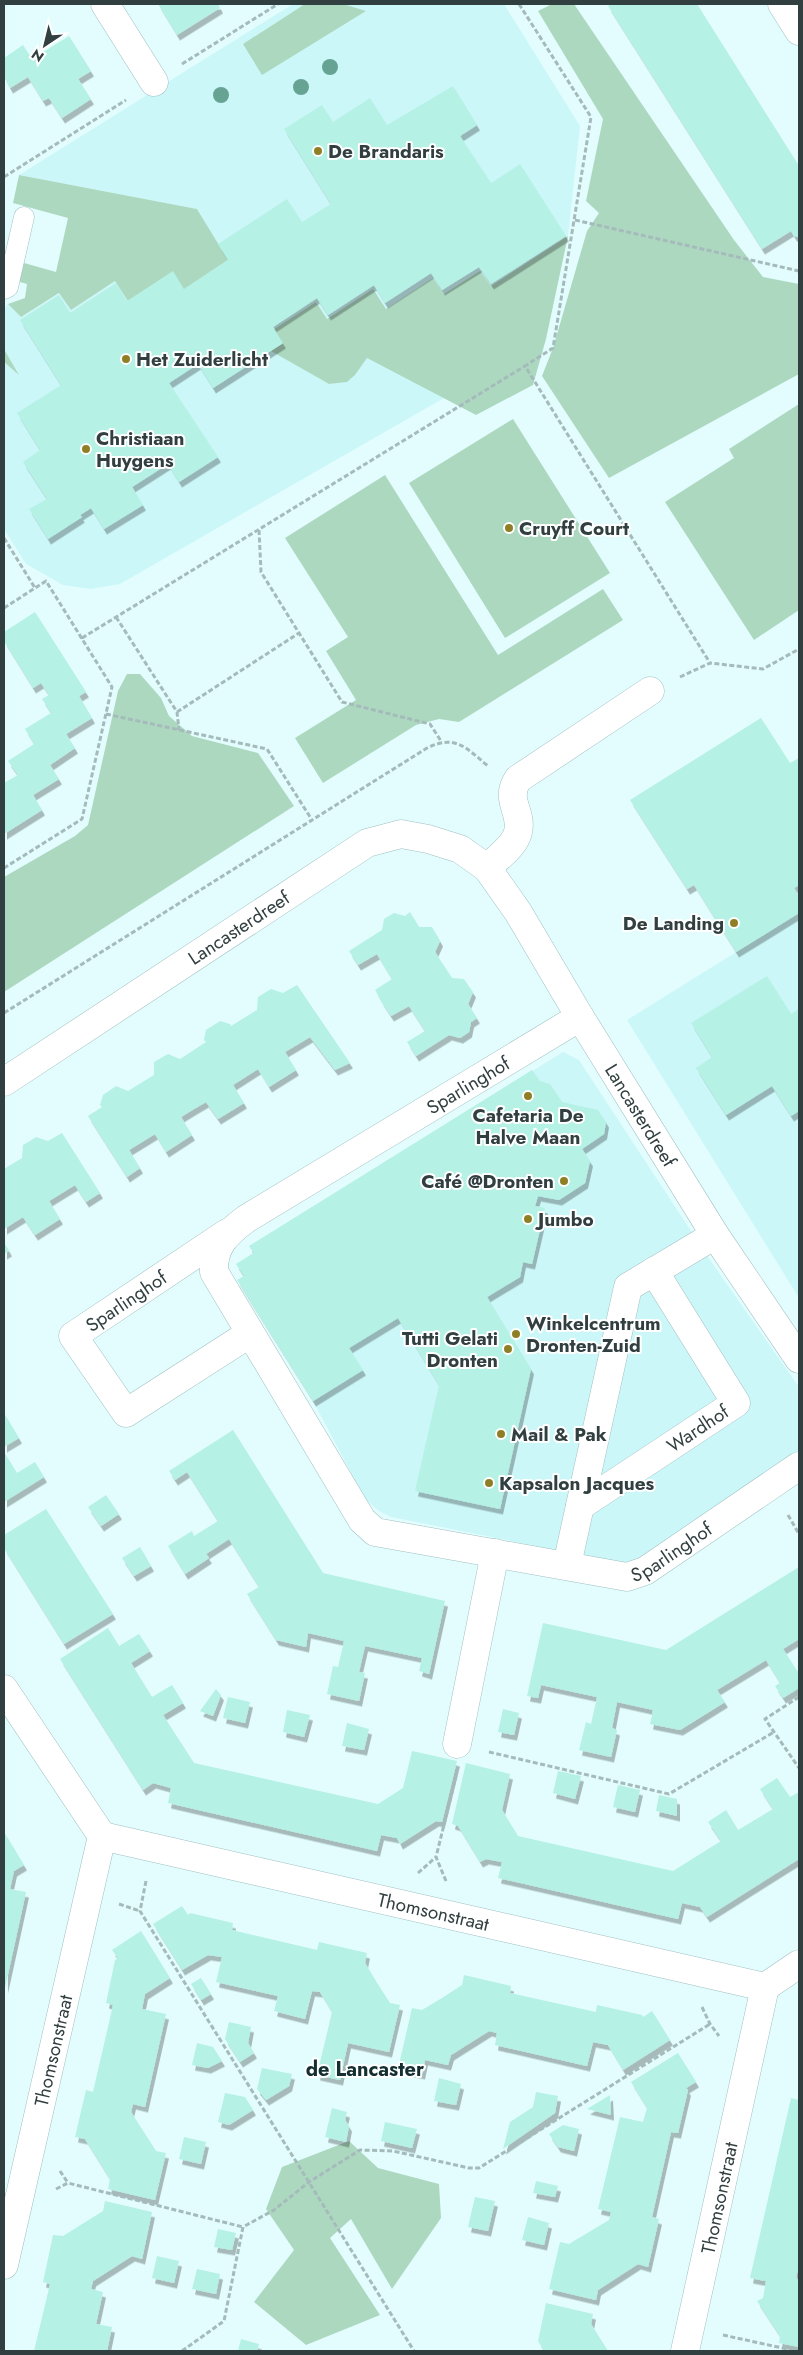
<svg xmlns="http://www.w3.org/2000/svg" width="803" height="2355" font-family="Jost,sans-serif">
	<style>
		.built { fill: #ccf7f9 }
		.green { fill: #add8c0 }
		.building { fill: #b5f1e5; filter: url(#shadow) }
		.lines { fill: none; stroke-linecap: round; stroke-linejoin: round }
		.service-casing { stroke: #a0bfc1; stroke-width: 21 }
		.minor-casing { stroke: #a0bfc1; stroke-width: 29 }
		.path { stroke: #a5babb; stroke-width: 3; stroke-dasharray: 5 2.5; stroke-linecap: butt }
		.service { stroke: #fff; stroke-width: 20 }
		.minor { stroke: #fff; stroke-width: 28 }
		.tree { fill: #66a392 }
		.poi-dot { fill: #8e7f26; stroke: #fff; stroke-width: 2 }
		.labels { text-anchor: middle; stroke-width: 4; stroke-linejoin: round; paint-order: stroke }
		.poi-label { font-size: 19px; font-weight: bold; fill: #323f40; stroke: #fff; text-anchor: start }
		.street-label { font-size: 19px; fill: #323f40; stroke: #fff }
		.neighbourhood-label { font-size: 20px; font-weight: bold; fill: #132f31; stroke: #fff }
	</style>
	<defs>
		<filter id="shadow"><feDropShadow dx="3" dy="5.5" stdDeviation="0" flood-color="#0004"/></filter>
	</defs>
	<rect width="100%" height="100%" fill="#e3fdfe"/>
	<!-- built -->
	<path class="built" d="M293,4H504L580,126L568,236L491,287L480,271L444,295L433,278L386,309L373,290L327,319L316,302L282,344L272,351L329,384L347,382L355,375L367,357L444,398L120,584L91,589L63,585L26,564L4,529V362L18,373L4,349V309L8,304L21,317L60,293L71,310L115,281L218,245L197,209L19,175Z
		M799,913V1298L627,1020Z
		M563,1052L579,1060L710,1260L799,1387V1450L632,1568L625,1570L551,1549L391,1517L379,1511L365,1499L313,1401L236,1264L253,1253L249,1246Z"/>
	<!-- green -->
	<path class="green" d="M305,4H343L366,11L262,75L243,44Z
		M552,4H574L734,240L763,277L799,284V374L609,478L542,376L553,348L587,231L599,213L586,201L603,119L538,11Z
		M19,175L197,209L228,260L183,290L128,301L115,281L71,310L59,293L21,317L8,304L25,298L27,284L13,280L17,261L56,272L68,218L13,203Z
		M568,236L546,339L533,385L476,415L367,358L355,375L347,382L329,384L271,351L282,344L273,330L316,302L327,319L373,289L386,309L433,278L444,294L480,271L491,286Z
		M4,349L19,375L4,362Z
		M799,404V610L754,640L665,502L734,458L729,449Z
		M513,419L610,573L505,638L409,483Z
		M385,475L498,655L603,589L623,620L459,722L439,719L416,725L323,783L295,738L356,700L326,651L348,637L285,538Z
		M127,674H140L161,698L169,716L192,736L258,753L294,806L4,992V877L75,836L88,825L118,691Z
		M349,2141L378,2168L439,2184L441,2218L392,2289L351,2219L330,2238L380,2315L306,2345L254,2302L294,2250L266,2209L282,2167Z"/>
	<!-- building -->
	<path class="building" d="M158,4H218L220,8L177,35Z
		M612,4H697L799,166V237L794,236L791,231L762,249L608,6Z
		M69,36L91,71L78,79L91,99L62,118L49,98L43,101L28,77L10,88L4,77V58L23,45L32,59Z
		M453,86L477,125L460,136L491,183L520,164L566,236L491,284L479,267L442,290L431,273L385,303L374,285L328,315L317,298L273,327L283,343L213,388L198,364L169,383L218,457L179,482L168,464L132,487L143,505L104,529L91,508L80,515L82,517L48,539L29,509L47,499L23,462L40,450L17,413L61,385L20,320L59,295L70,313L116,283L127,301L173,271L184,289L228,260L218,244L287,199L302,222L331,204L284,129L322,105L333,122L370,98L387,125Z
		M35,612L86,692L79,696L92,718L66,734L75,748L50,765L59,779L33,795L42,810L4,834V783L18,775L8,761L34,744L25,729L51,713L42,699L49,695L41,683L33,688L4,641V632Z
		M761,718L790,763L799,758V885L794,888L799,896V913L736,952L694,885L687,889L630,800Z
		M410,912L419,927H432L440,941L435,952L452,978L464,979L468,985L473,992L468,1004L477,1018L471,1022L469,1032L460,1038L449,1035L416,1056L407,1042L425,1031L409,1006L391,1016L383,1004L375,990L392,979L377,954L358,965L349,951L382,930L384,919L394,913L405,916Z
		M767,976L791,1014L799,1009V1111L791,1116L772,1086L726,1115L696,1068L712,1057L691,1023Z
		M297,985L350,1063L335,1070L310,1037L285,1052L296,1070L269,1087L258,1069L233,1085L244,1103L218,1119L206,1102L194,1109L181,1117L192,1135L166,1152L155,1134L129,1150L140,1168L127,1177L88,1116L102,1107L100,1105L103,1095L116,1086L128,1091L154,1075V1062L168,1054L180,1059L206,1042L204,1040L206,1030L220,1021L230,1024L231,1026L257,1010L258,997L271,989L283,993Z
		M532,1070L540,1081L550,1084L562,1102L598,1110L606,1122L604,1134L582,1149L590,1161L585,1183L559,1200L538,1196L535,1206L545,1208L532,1264L523,1262L520,1277L487,1297L531,1369L500,1509L415,1491L439,1385L398,1318L349,1348L363,1370L313,1401L237,1280L244,1276L236,1264L254,1253L249,1246Z
		M62,1133L100,1193L86,1202L75,1185L49,1201L60,1219L35,1235L23,1217L4,1229V1169L22,1158L23,1145L30,1141L36,1137L48,1141Z
		M4,1242L9,1251L4,1254Z
		M4,1413L19,1438L4,1447Z
		M233,1430L323,1573L445,1601L429,1674L419,1671L422,1658L365,1646L359,1672L365,1673L359,1701L327,1694L333,1666L338,1667L344,1641L308,1633L306,1647L276,1640L247,1594L259,1587L229,1539L206,1554L209,1558L185,1574L168,1546L192,1531L194,1536L218,1521L187,1472L175,1480L169,1471Z
		M4,1452L17,1473L35,1462L44,1477L4,1502Z
		M106,1495L119,1514L101,1526L88,1507Z
		M46,1509L113,1614L64,1644L4,1548V1535Z
		M140,1547L151,1566L134,1576L122,1558Z
		M799,1567V1639L783,1649L798,1672L799,1671V1688L783,1698L775,1686L780,1683L766,1660L717,1690L725,1702L680,1730L650,1724L653,1710L617,1702L612,1728L617,1730L611,1757L579,1750L586,1722L591,1724L597,1697L541,1685L538,1698L527,1696L543,1623L666,1650Z
		M108,1628L119,1646L139,1634L150,1651L131,1663L152,1697L172,1685L183,1703L163,1715L194,1763L378,1804L403,1788L412,1751L457,1761L442,1822L436,1821L400,1844L397,1838L381,1835L377,1851L168,1803L171,1788L153,1783L143,1790L60,1659Z
		M216,1689L221,1695L213,1716L200,1711Z
		M228,1697L250,1702L245,1723L223,1718Z
		M503,1709L519,1713L514,1735L498,1732Z
		M287,1710L310,1715L304,1737L283,1732Z
		M347,1723L369,1729L364,1750L342,1746Z
		M466,1763L510,1774L502,1810L518,1836L673,1871L721,1841L708,1822L726,1810L738,1830L773,1809L760,1789L777,1778L790,1797L799,1792V1859L707,1917L700,1907L682,1903L678,1919L498,1878L502,1862L486,1859L480,1862L458,1826L452,1824Z
		M558,1771L581,1776L575,1799L553,1793Z
		M618,1785L640,1790L635,1812L613,1807Z
		M659,1795L677,1799V1816L656,1811Z
		M4,1832L24,1865L14,1871L10,1889L26,1892L5,1988Z
		M182,1906L188,1915L190,1913L233,1923L232,1930L317,1950L319,1942L367,1953L365,1963L377,1983L390,2003L400,2005L389,2052L348,2043L340,2080L317,2075L332,2012L320,1992L312,1991L305,2019L274,2011L278,1996L216,1982L222,1957L208,1955L182,1970L153,1924Z
		M141,1931L170,1978L145,1994L142,2009L166,2014L145,2107L133,2104L131,2112L156,2151L166,2153L155,2200L108,2189L110,2179L85,2139L75,2137L86,2090L93,2092L113,2005L106,2003L115,1960L118,1958L112,1950Z
		M464,1975L511,1986L510,1993L596,2012L597,2005L642,2015L643,2017L652,2011L670,2040L623,2070L608,2045L593,2042L587,2066L495,2045L497,2033L489,2031L451,2055L448,2065L425,2060L422,2074L398,2069L412,2008L422,2010L442,1998L462,1985Z
		M201,1978L211,1994L201,2000L191,1984Z
		M229,2022L251,2027L248,2043L254,2053L240,2062L225,2039Z
		M197,2043L213,2047L222,2061L208,2068L192,2065Z
		M678,2053L696,2082L686,2088L688,2090L678,2133L671,2132L652,2217L659,2219L648,2267L638,2264L598,2290L596,2300L549,2289L560,2242L569,2244L609,2220L611,2212L598,2209L620,2117L643,2122L647,2108L631,2082Z
		M262,2068L292,2074L289,2086L266,2100L257,2089Z
		M439,2078L461,2084L456,2105L434,2101Z
		M536,2092L558,2096L555,2113L503,2149L510,2122L533,2107Z
		M225,2093L245,2097L253,2110L229,2125L218,2122Z
		M610,2095L611,2115L587,2109Z
		M791,2098L799,2100V2266L796,2277L799,2282V2347L779,2343L780,2336L757,2301L763,2298L766,2281L750,2278Z
		M332,2108L347,2112L345,2120L349,2126L346,2142L325,2137Z
		M385,2122L417,2129L412,2148L381,2141Z
		M563,2125L579,2129L574,2151L558,2147L549,2134Z
		M184,2137L206,2142L201,2164L179,2159Z
		M536,2181L558,2186L555,2197L533,2193Z
		M475,2197L495,2201L488,2231L468,2227Z
		M105,2201L152,2212L142,2259L132,2256L93,2281L91,2289L103,2292L96,2324L112,2327L107,2351H34L50,2284L43,2282L53,2235L63,2236L103,2211Z
		M528,2217L549,2223L544,2245L522,2240Z
		M218,2229L236,2233L232,2250L214,2247Z
		M157,2256L179,2261L174,2283L152,2278Z
		M197,2269L220,2274L216,2294L192,2289Z
		M546,2303L593,2314L591,2324L608,2351H544L538,2341Z
		M241,2339L259,2344L257,2351H238Z"/>
	<g class="lines">
		<defs>
			<path id="service" d="M4,289L8,287L24,217"/>
			<g id="minor">
				<path d="M105,4L154,82"/>
				<path d="M782,4L799,31"/>
				<path d="M487,868C496,859 515,846 518,832C523,812 504,800 518,779L650,691"/>
				<path id="s1" d="M580,1017L246,1219C226,1234 213,1246 214,1272L362,1520L375,1532L627,1577L645,1571L799,1466"/>
				<path id="s2" d="M4,1082L367,843L401,834L428,839L460,849L487,868L518,912L580,1017L715,1235L799,1359"/>
				<path d="M227,1233L73,1336L126,1413L249,1334"/>
				<path id="s3" d="M580,1506L736,1403L654,1271"/>
				<path d="M567,1565L628,1287L715,1235"/>
				<path d="M4,1689L102,1836"/>
				<path d="M457,1744L495,1553"/>
				<path d="M765,1987L799,1964"/>
				<path id="s4" d="M4,2265L102,1836L765,1987L685,2351"/>
			</g>
		</defs>
		<!-- service casing -->
		<use href="#service" class="service-casing"/>
		<!-- minor casing -->
		<use href="#minor" class="minor-casing"/>
		<!-- path -->
		<path class="path" d="M519,4L591,117L553,348L525,366L710,663
			M182,64L278,4
			M4,177L126,100
			M575,220L799,271
			M259,530L261,572L342,702L430,724L441,741
			M4,538L35,588
			M4,608L46,581L112,687L82,819L4,868
			M116,617L177,712L179,730
			M82,638L525,366
			M680,677L710,663L763,669L799,649
			M177,712L299,633
			M106,714L267,749L312,820
			M4,1013L427,748C456,734 466,748 488,766
			M788,1515L799,1534
			M799,1697L765,1719L799,1768
			M489,1752L669,1794L774,1732
			M418,1873L436,1857
			M146,1881L140,1911L414,2351
			M446,1881L436,1857L456,1776
			M119,1904L140,1911
			M702,2007L710,2024L719,2036
			M60,2171L68,2183
			M56,2189L68,2183L243,2227
			M723,2335L796,2351
			M182,2351L224,2321L243,2227L274,2210L309,2182L360,2150L393,2151L469,2168H479L710,2024"/>
		<!-- service -->
		<use href="#service" class="service"/>
		<!-- minor -->
		<use href="#minor" class="minor"/>
	</g>
	<!-- trees -->
	<g class="tree">
		<circle cx="330" cy="67" r="8"/>
		<circle cx="301" cy="87" r="8"/>
		<circle cx="221" cy="95" r="8"/>
	</g>
	<!-- markers -->
	<g class="poi-dot">
		<circle cx="318" cy="151" r="5"/>
		<circle cx="126" cy="359" r="5"/>
		<circle cx="86" cy="449" r="5"/>
		<circle cx="509" cy="528" r="5"/>
		<circle cx="734" cy="923" r="5"/>
		<circle cx="528" cy="1096" r="5"/>
		<circle cx="564" cy="1181" r="5"/>
		<circle cx="528" cy="1219" r="5"/>
		<circle cx="516" cy="1334" r="5"/>
		<circle cx="508" cy="1349" r="5"/>
		<circle cx="501" cy="1434" r="5"/>
		<circle cx="489" cy="1483" r="5"/>
	</g>
	<g class="labels">
		<!-- poi labels -->
		<g class="poi-label">
			<text x="328" y="158">De Brandaris</text>
			<text x="136" y="366">Het Zuiderlicht</text>
			<text x="96" y="445">Christiaan<tspan x="96" dy="22">Huygens</tspan></text>
			<text x="519" y="535">Cruyff Court</text>
			<text x="724" y="930" text-anchor="end">De Landing</text>
			<text x="528" y="1122" text-anchor="middle">Cafetaria De<tspan x="528" dy="22">Halve Maan</tspan></text>
			<text x="554" y="1188" text-anchor="end">Café @Dronten</text>
			<text x="538" y="1226">Jumbo</text>
			<text x="526" y="1330">Winkelcentrum<tspan x="526" dy="22">Dronten-Zuid</tspan></text>
			<text x="498" y="1345" text-anchor="end">Tutti Gelati<tspan x="498" dy="22">Dronten</tspan></text>
			<text x="511" y="1441">Mail &amp; Pak</text>
			<text x="499" y="1490">Kapsalon Jacques</text>
		</g>
		<!-- street labels -->
		<g class="street-label">
			<text dy="7" stroke="none"><textPath href="#s2" startOffset="281">Lancasterdreef</textPath></text>
			<text transform="translate(468 1085) rotate(-31)" y="7">Sparlinghof</text>
			<text dy="7" stroke="none"><textPath href="#s2" startOffset="855">Lancasterdreef</textPath></text>
			<text transform="translate(126 1301) rotate(-34)" y="7">Sparlinghof</text>
			<text dy="7" stroke="none"><textPath href="#s3" startOffset="141">Wardhof</textPath></text>
			<text dy="7" stroke="none"><textPath href="#s1" startOffset="1069">Sparlinghof</textPath></text>
			<text dy="7" stroke="none"><textPath href="#s4" startOffset="780">Thomsonstraat</textPath></text>
			<text dy="7" stroke="none"><textPath href="#s4" startOffset="220">Thomsonstraat</textPath></text>
			<text transform="translate(719 2198) rotate(-78)" y="7">Thomsonstraat</text>
		</g>
		<!-- neighbourhood labels -->
		<g class="neighbourhood-label">
			<text x="365" y="2076">de Lancaster</text>
		</g>
	</g>
	<!-- border -->
	<rect width="803" height="2355" fill="none" stroke="#323f40" stroke-width="10"/>
	<!-- north arrow -->
	<g transform="translate(45 45) rotate(215)" stroke="#ffffff" stroke-width="4" paint-order="stroke">
	<path d="M0-4L9 19L0 12L-9 19Z" fill="#323f40"/>
	<text y="-8" font-size="14" font-weight="bold" text-anchor="middle" fill="#323f40">N</text>
	</g>
</svg>
